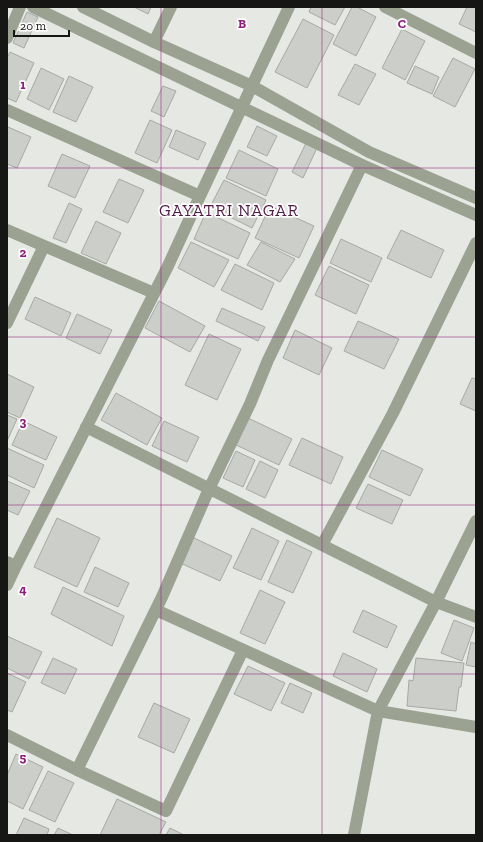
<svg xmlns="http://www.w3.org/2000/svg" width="483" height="842" font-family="'Zilla Slab',serif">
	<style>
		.building { fill: #cccec9; stroke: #a7a9a4 }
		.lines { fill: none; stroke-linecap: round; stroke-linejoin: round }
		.minor { stroke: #9ba292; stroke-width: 12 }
		.grid { fill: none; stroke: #901d7d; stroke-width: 1; stroke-opacity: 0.55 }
		.labels { text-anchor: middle; stroke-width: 3.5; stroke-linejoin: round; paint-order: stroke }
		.neighbourhood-label { font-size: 17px; letter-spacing: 1px; fill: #511b47; stroke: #fff }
		.grid-label { font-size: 13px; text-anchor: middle; font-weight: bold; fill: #901d7d; stroke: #fff; stroke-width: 3.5; stroke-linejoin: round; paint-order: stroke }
	</style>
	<rect width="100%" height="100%" fill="#e6e8e3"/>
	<!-- building -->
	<path class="building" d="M134,7H151L148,14Z
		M311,7H345L335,25L309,12Z
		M352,7H357L376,17L356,56L333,44Z
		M467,7H476V32L459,24Z
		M27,12L38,17L24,48L13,43Z
		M303,19L334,35L307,88L275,72Z
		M402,29L425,41L405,80L382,68Z
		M10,52L34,63L16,102L7,98V58Z
		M453,58L475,69L455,107L433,96Z
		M355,64L376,74L359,105L338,95Z
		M415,66L439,77L432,94L407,83Z
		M41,68L64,79L49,110L27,99Z
		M69,76L93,87L76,122L53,112Z
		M163,86L176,91L164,117L151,111Z
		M150,120L172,130L157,163L135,153Z
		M257,126L277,136L267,156L247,147Z
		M8,127L31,137L17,168L7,164V129Z
		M176,130L206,143L198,160L169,147Z
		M306,143L317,148L303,178L292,172Z
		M239,150L278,169L266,196L226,178Z
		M62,154L90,166L75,198L48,186Z
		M119,179L144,190L128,223L103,212Z
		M224,180L266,200L252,228L210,207Z
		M69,203L82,209L66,243L53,238Z
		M270,206L314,226L299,258L255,238Z
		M206,212L250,233L238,259L194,239Z
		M96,221L121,233L106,264L81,253Z
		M401,230L444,250L431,278L387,258Z
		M341,239L382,258L371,282L330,263Z
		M191,242L229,260L214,287L178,268Z
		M261,242L295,259L280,282L247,265Z
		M235,264L274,283L262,310L221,290Z
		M329,266L369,285L356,314L315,295Z
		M35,297L71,313L61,336L25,319Z
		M159,301L205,326L190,352L145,328Z
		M222,308L265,327L258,341L216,321Z
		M77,314L112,330L100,354L66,338Z
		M358,321L399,339L384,369L344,351Z
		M295,330L332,348L319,375L283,358Z
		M209,334L241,349L217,400L185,385Z
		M7,374L34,387L20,418L7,412Z
		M472,378L476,379V411L460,404Z
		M116,393L162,418L147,445L101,420Z
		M7,415L17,419L7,441Z
		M248,418L292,439L279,465L236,445Z
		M23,421L57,437L46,460L12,445Z
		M164,421L199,437L187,462L152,446Z
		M302,438L343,457L331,484L289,465Z
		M7,448L44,465L34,488L7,475Z
		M382,450L423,469L410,496L369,477Z
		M236,451L255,460L243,487L223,478Z
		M260,461L278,470L265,498L246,489Z
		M7,481L30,491L18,515L7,510Z
		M368,484L403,500L392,524L356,508Z
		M57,518L100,538L77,587L34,567Z
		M252,528L279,541L261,580L233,568Z
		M190,536L232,556L220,581L178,562Z
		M287,540L312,552L293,593L268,582Z
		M95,567L129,583L118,607L84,592Z
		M63,587L124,616L112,646L51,614Z
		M260,590L285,602L265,644L240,633Z
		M363,610L397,626L387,648L353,632Z
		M454,620L474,628L462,661L441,653Z
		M7,636L42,652L29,679L7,668Z
		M471,642L476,644V667L466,665Z
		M343,653L377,669L367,692L333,676Z
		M53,658L77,669L65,694L41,683Z
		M416,658L464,663L461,687H459L456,711L407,706L409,680L413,681Z
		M248,666L285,683L271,711L234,694Z
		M7,673L26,682L12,712L7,710Z
		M290,683L312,693L303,713L281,703Z
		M154,703L190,719L174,753L138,737Z
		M16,754L43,767L23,809L7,801V775Z
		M48,771L74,783L55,822L29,810Z
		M117,799L166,822L159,835H100Z
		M24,818L49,829L47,835H16Z
		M58,828L73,835H54Z
		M170,828L184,835H166Z"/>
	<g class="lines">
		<!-- minor -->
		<path class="minor" d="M33,7L362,165L476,215
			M83,7L154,42L252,86L369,152L476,198
			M385,7L476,53
			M7,38L20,7
			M154,42L171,7
			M7,110L200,196
			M7,230L154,293
			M7,323L44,246
			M86,427L436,602L476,617
			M322,545L393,413L476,243
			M7,562L16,566L168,266L200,196L289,7
			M7,585L16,566
			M156,610L378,711L476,727
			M7,735L77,770L166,811L243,650
			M77,770L162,597L209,489L250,404L268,360L285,325L362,165
			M354,835L378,711L436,602L476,521"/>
	</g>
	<!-- grid -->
	<path class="grid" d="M161,7V835M322,7V835M7,168H476M7,337H476M7,505H476M7,674H476"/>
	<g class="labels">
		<!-- neighbourhood labels -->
		<g class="neighbourhood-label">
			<text x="229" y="216">GAYATRI NAGAR</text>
		</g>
	</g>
	<g class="grid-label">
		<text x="242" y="28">B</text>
		<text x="402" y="28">C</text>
		<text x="23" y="89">1</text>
		<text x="23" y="257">2</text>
		<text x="23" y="426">3</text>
		<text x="23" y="594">4</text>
		<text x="23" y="762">5</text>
	</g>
	<!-- border -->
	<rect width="483" height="842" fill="none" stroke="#161615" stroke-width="16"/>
	<!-- scale -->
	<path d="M14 30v6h55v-6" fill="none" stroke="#161615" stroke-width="2"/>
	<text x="20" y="30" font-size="12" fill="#161615" stroke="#ffffff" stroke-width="3" paint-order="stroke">20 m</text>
</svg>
